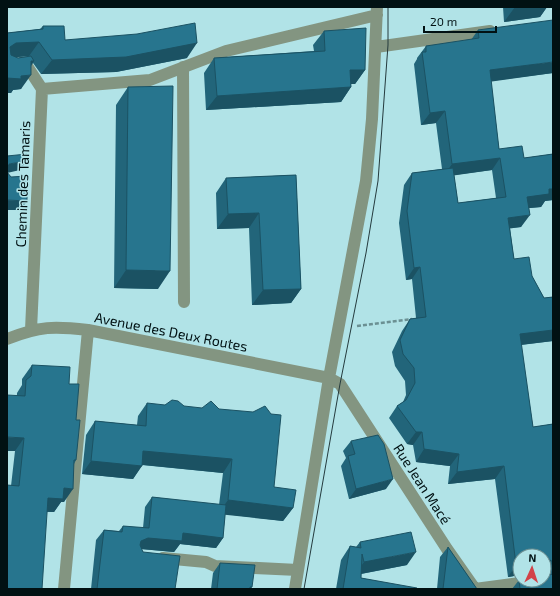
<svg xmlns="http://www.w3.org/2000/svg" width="560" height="596" font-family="'Exo 2',sans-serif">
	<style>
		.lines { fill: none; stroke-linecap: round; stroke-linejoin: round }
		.path { stroke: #6b9093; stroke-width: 2.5; stroke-dasharray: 4 2; stroke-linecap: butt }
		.minor { stroke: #839581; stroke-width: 12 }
		.tram { stroke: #243a3d; stroke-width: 1 }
		.wall { fill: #22657a; fill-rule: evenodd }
		.shaded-wall { fill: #1b5263 }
		.building { fill: #27758e; stroke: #1b5263 }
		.labels { text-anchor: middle; stroke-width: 3; stroke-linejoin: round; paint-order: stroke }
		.street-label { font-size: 14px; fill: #011113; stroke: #b1e3e7 }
	</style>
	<rect width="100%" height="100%" fill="#b1e3e7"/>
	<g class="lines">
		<!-- path -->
		<path class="path" d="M357,326L412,319"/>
		<!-- minor -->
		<path class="minor" d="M376,47L490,31
			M7,65L25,63L42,89L31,330
			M183,67L184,302
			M42,89L150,80L226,51L377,15
			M7,339C40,326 54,326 88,330L329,378L340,384L447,549L475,589
			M163,558L206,562L215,566L298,570
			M64,589L88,330
			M295,589L329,378L366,181L372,119L377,7
			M475,589L542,580"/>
		<!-- tram -->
		<path class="tram" d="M304,589L340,384L366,253L378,181L388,45V7"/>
	</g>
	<!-- wall -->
	<path class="wall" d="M503,7H547L540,17L504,22Z
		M43,26L65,40L187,58L116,72L41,74L33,63L31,66L21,89L13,90L11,93H7V33L40,29ZM29,56L18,58L16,57Z
		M478,30L553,73L491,81L499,149L524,158L553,154V200L545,201L541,207L529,208L521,227L510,228L514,259L532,276L544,298L553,297V341L521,345L533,427L553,424V589H512L519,580L547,575L544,574V556H520V575L508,577L495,479L448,484L450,466L416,462L413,445L407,444L389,418L397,406L403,402L406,395L405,381L395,366L392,352L402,331L410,319L416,318L412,279L406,280L399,223L404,185L412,173L442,169L436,123L421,125L414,64L417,59V58L426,46L471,40ZM492,170L496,198L458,203L454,175Z
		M324,31L365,70L355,84H351V87L341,102L206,110L204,73L214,58L314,51L313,45Z
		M128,87L158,289L114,288L116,105Z
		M296,175L301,289L291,303L252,305L249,228L217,229L216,193L226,178Z
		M32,365L69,384L76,420V460L74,464L64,502H61L54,512H47L11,486L15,451L17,393L22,385V379Z
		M147,403L274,487L293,508L283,521L225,514L223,538L216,548L180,544L174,552L141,549L143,552L175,589H91L96,540L104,530L119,531L123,526L143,528L145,507L152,497L219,505L223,473L142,465L133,479L82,474L86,435L95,421L137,425L138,416Z
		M351,441L386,489L349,499L341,466L346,458L343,451Z
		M360,542L407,565L361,574V578L417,589H336L341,560L350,546L356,547Z
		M448,547L477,589H437L440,557Z
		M220,563L252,587L251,589H211L213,573Z"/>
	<!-- shaded-wall -->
	<path class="shaded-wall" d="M515,7H547L540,17L504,22Z
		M39,42L29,56L7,58L10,47L16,43Z
		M197,43L187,58L116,72L41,74L52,60Z
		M31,61H34L24,75Z
		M553,62V73L481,83L490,70Z
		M350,70H365L355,84H340Z
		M31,75L21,89L13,90L11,93H7V78Z
		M351,87L341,102L206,110L217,96Z
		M445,111L436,123L421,125L430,113Z
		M500,158L492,170L443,177L452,164Z
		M27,161L20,170L7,173V168L9,164Z
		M549,189H553V200L545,201L541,207L519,209L527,197Z
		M7,200L27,201L21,210H7Z
		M259,213L249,228L217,229L228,214Z
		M530,215L521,227L500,230L508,218Z
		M420,267L412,279L406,280L414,268Z
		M126,270L170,271L158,289L114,288Z
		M301,289L291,303L252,305L263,290Z
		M553,330V341L511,346L520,334Z
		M416,432H422L413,445L407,444Z
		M7,437L24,438L15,451H7Z
		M424,449L459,454L450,466L416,462Z
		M143,451L232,459L223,473L134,464Z
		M91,461L142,466L133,479L82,474Z
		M504,466L495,479L448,484L457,472Z
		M393,479L386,489L349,499L356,489Z
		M64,488L73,489L64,502H61L54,512L39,511L48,498Z
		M228,500L293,508L283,521L218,514Z
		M183,533L223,538L216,548L180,544L174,552L141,549L134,551L141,541L148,538Z
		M416,552L407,565L355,575L364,562Z
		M550,560L544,568V561Z
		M520,564V575L508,577L516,565Z"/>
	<!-- building -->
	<path class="building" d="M553,20V62L490,70L499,149L522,146L524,158L553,154V189H549V194L527,197L530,215L508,218L514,259L529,257L532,276L544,298L553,297V330L520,334L533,427L553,424V562L550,560L544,561V556H520V564L516,565L504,466L457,472L459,454L424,449L422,432H416L397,406L406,400L415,383L414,368L403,354L400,340L410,319L426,317L420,267L414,268L407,211L412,173L453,168L458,203L506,197L500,158L452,164L445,111L430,113L422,52H426V46L479,38L478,30Z
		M195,23L197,43L126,57L52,60L39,42L16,43L10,47L11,55L18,58L31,56L34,61H31V75L21,76V79L7,78V33L43,29V26H64L65,40L137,34Z
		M366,28L365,70H350L351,87L217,96L214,58L325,51L324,31Z
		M173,86L170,271L126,270L128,87Z
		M27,154V161L9,164L7,170V156Z
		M7,172L11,177L27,176V201L7,200Z
		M296,175L301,289L263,290L259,213L228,214L226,178Z
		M32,365L70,367L69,384H79L76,420H80L76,460H74L73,489L64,488L63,499L48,498L42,589H7V485L19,486L24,438L7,437V395L25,396L26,380L31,376Z
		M172,400L178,401L184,406L202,408L211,401L219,409L253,412L265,406L271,414L281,415L274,487L296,490L293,508L228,500L232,459L143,451L142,466L91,461L95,421L146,426L147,403L165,405Z
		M378,435L384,444L393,479L356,489L348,456L355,454L351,441Z
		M152,497L226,505L223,538L183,533L182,541L148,538L141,541L140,545L143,552L180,556L175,589H97L104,530L122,532L123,526L149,528Z
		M411,532L416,552L364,562L362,554L361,578L417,588V589H343L350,546L361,548L360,542Z
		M448,547L477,589H443Z
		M220,563L255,565L252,587H250V589H217Z
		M553,574V589H520L519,580H544V576Z"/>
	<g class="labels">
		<!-- street labels -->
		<g class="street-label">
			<text transform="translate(23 184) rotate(-88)" y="5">Chemin des Tamaris</text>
			<text transform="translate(171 332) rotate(11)" y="5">Avenue des Deux Routes</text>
			<text transform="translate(422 484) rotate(57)" y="5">Rue Jean Macé</text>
		</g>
	</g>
	<!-- border -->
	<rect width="560" height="596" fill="none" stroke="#011113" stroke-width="16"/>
	<!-- north arrow -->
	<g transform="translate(532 568) rotate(3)"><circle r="19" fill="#b1e3e7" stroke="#6b8f92"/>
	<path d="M0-3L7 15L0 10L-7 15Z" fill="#d24248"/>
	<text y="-6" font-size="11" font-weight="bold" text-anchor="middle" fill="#011113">N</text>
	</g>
	<!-- scale -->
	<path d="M424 26v6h72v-6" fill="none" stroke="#011113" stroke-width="2"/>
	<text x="430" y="26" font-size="12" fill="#011113" stroke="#b1e3e7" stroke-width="3" paint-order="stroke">20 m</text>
</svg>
